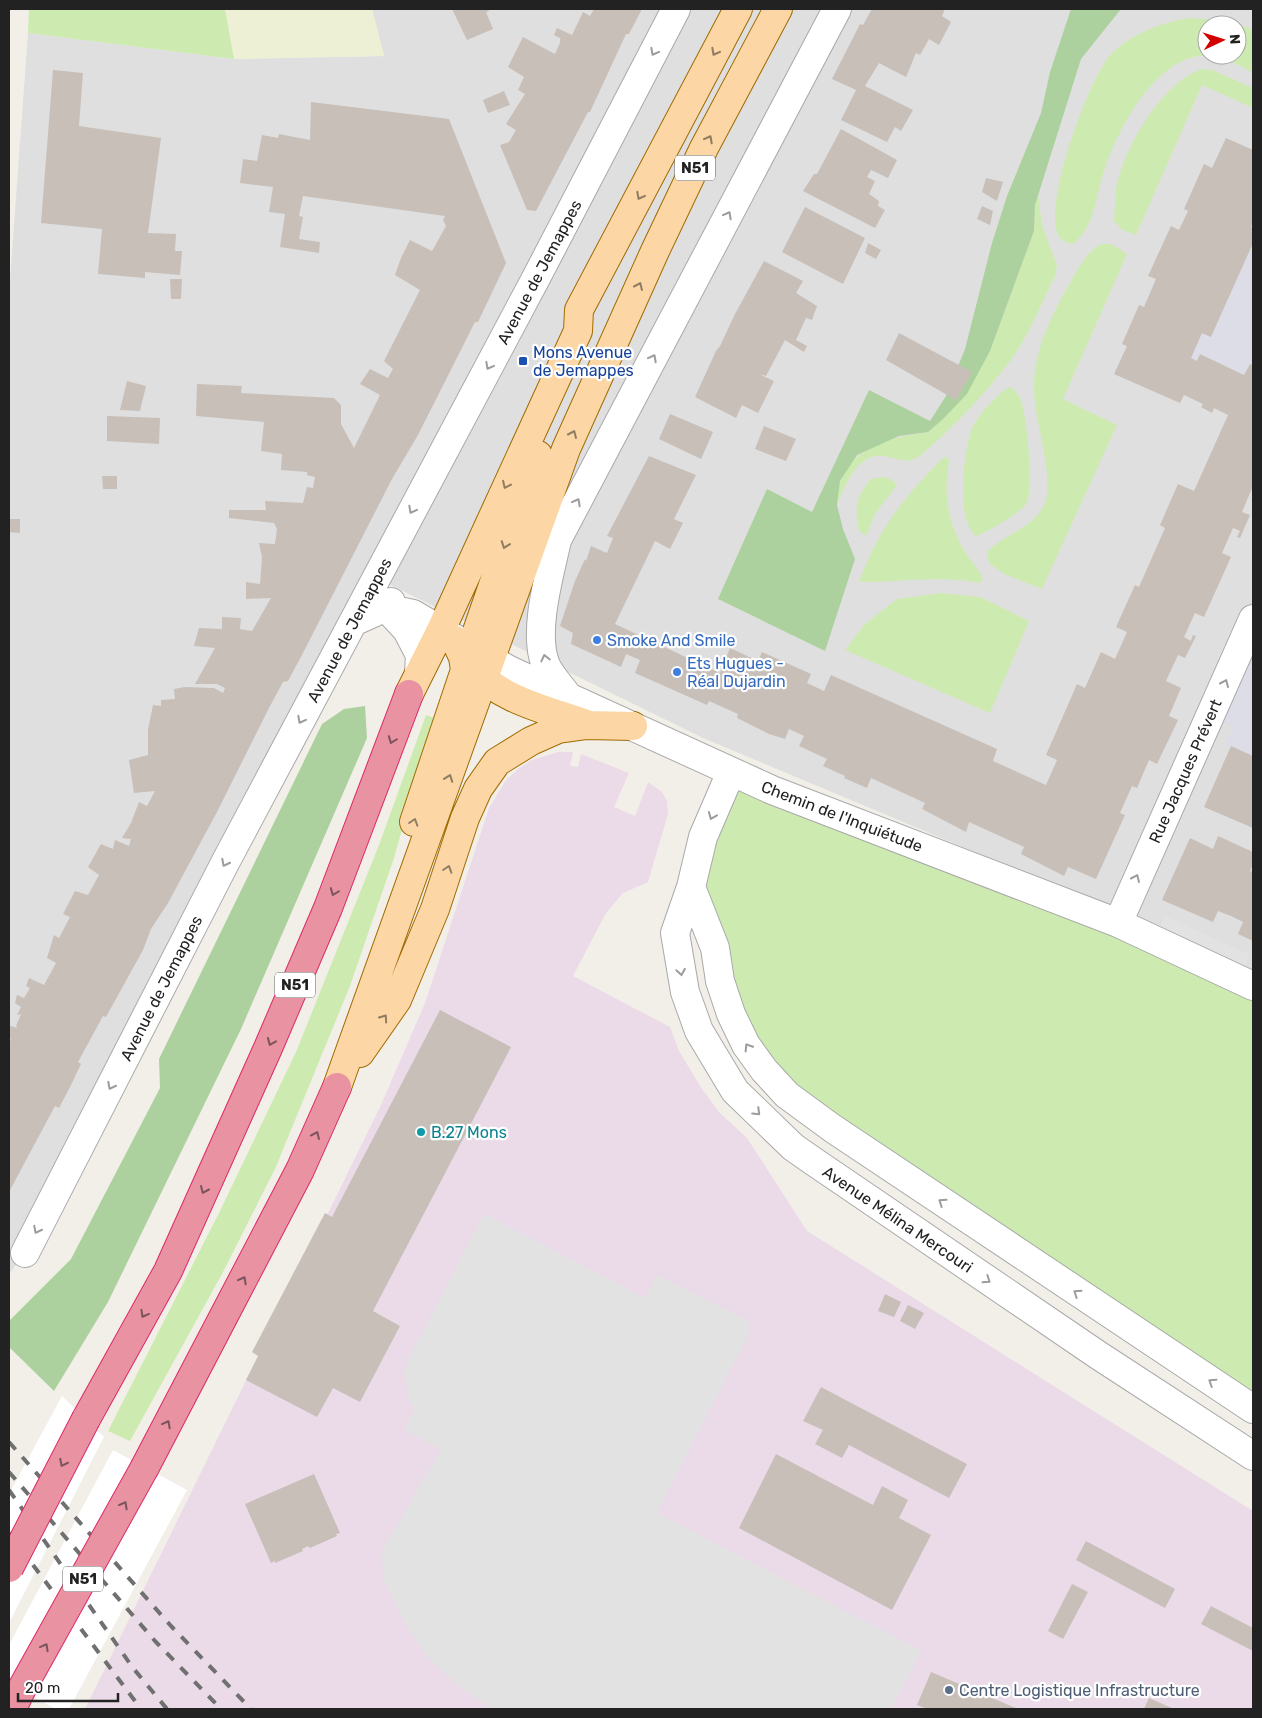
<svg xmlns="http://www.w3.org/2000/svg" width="1262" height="1718" font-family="Rubik,sans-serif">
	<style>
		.residential { fill: #e0dfdf; fill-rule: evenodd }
		.industrial { fill: #ebdbe8 }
		.farmland { fill: #eef0d5 }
		.grass { fill: #cdebb0; fill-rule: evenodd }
		.forest { fill: #add19e }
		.parking { fill: #e2e2e2 }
		.plaza { fill: #dddde8 }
		.pier { fill: #fff }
		.building { fill: #c7bfb8 }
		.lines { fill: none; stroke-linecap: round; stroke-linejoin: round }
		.minor-casing { stroke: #a9a9a9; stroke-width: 30 }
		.major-casing { stroke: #a06b00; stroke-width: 30 }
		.highway-casing { stroke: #dc2a67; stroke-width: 30 }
		.minor { stroke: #fff; stroke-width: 28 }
		.major { stroke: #fcd6a4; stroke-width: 28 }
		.highway { stroke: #e892a2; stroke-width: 28 }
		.rail { stroke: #707070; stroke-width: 4; stroke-dasharray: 10 10; stroke-linecap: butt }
		.highway-bridge-casing { stroke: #dc2a67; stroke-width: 30; stroke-linecap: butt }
		.highway-bridge { stroke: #e892a2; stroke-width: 28 }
		.oneway { stroke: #9c9c9c }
		.oneway2 { stroke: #8f7c63 }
		.oneway3 { stroke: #7b545c }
		.transit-dot { fill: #1a4fb4; stroke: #fff; stroke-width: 2 }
		.shop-dot { fill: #3f7fe0; stroke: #fff; stroke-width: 2 }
		.culture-dot { fill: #0f9aa8; stroke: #fff; stroke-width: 2 }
		.service-dot { fill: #5c6f8a; stroke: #fff; stroke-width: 2 }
		.labels { text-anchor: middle; stroke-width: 4.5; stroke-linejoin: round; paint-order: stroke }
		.shield { fill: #fff; stroke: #646464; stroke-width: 1 }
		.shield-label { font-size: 15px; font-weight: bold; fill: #222 }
		.street-label { font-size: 16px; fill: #222; stroke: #fff }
		.transit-label { font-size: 16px; fill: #164399; stroke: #fff; text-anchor: start }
		.shop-label { font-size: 16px; fill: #366cbe; stroke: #fff; text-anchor: start }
		.culture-label { font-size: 16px; fill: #0d838f; stroke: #fff; text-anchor: start }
		.service-label { font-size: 16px; fill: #4e5e75; stroke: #fff; text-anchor: start }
	</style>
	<rect width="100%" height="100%" fill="#f2efe9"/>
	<!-- residential -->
	<path class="residential" d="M372,9H1253V977L1144,923L703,738L364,572L25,1253L9,1274V294L28,33L234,59L384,56ZM1207,25H1237V55H1207Z"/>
	<!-- industrial -->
	<path class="industrial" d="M558,752H573L570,766L578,767L581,754L629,773L614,807L635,816L648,782L662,792L667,801L668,814L648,882L623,893L606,913L573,976L670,1027L679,1051L702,1089L720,1113L747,1138L807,1231L1253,1511V1709H85L381,1105L425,1003L489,808L506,780L518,769L532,760Z"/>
	<!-- farmland -->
	<path class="farmland" d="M225,9H372L384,56L234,59Z"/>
	<!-- grass -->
	<path class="grass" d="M29,9H225L234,59L28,33Z
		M1192,18L1225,21L1253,29V73C1240,66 1226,57 1211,56C1159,50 1119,127 1105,168C1095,194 1097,225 1073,244C1068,243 1064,242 1060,238C1039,213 1090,73 1113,52C1134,33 1164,21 1192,18ZM1207,25H1237V55H1207Z
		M1201,69L1212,70L1253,88V108L1202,85L1136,235L1123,230L1114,221C1115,211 1115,200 1116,190C1123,149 1160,85 1201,69Z
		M1038,195L1042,225L1057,266L1055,276C1042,302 1031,330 1015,354C991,388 954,427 922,454C909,466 899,458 883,456C857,453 845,486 837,505C838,498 838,489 840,482C852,446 895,437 928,432L990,351L1034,231L1035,205Z
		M1101,244H1111L1127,254L1063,399L1117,425L1042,589L1004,574L989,563L987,552C1003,535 1032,528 1043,507C1057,482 1034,421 1034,391C1033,354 1049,320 1067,288C1077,271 1084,254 1101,244Z
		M1009,387C1015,390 1017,392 1020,398C1027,415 1034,485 1027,502C1023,512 987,532 976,536C955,519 964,454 971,431C977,415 996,396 1009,387Z
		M944,457L948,458L949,462C943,495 948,524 966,553C971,562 979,569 983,579L980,583C940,575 899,582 859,582C879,528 904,497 944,457Z
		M882,477L891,479L897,485L875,514L866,536L859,531C854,510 856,496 871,479Z
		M941,593L980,597L1029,621L990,713L845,650L865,624L897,599Z
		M426,715L434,718L394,858L350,986L275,1169L222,1274L130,1441L108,1431L219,1213L296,1052L379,845Z
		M731,772L1253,986V1409L764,1070L691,887Z"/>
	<!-- forest -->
	<path class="forest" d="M1071,9H1121L1081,59L1035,205L1034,231L990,351L967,394L942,420L928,432L899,436L857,455L840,481L837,505L843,529L855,559L825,651L718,599L767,489L812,512L869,390L930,421L946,396L965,349L992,243L1007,196L1041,113L1050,72Z
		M365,706L367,738L241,1029L108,1302L54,1391L9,1347V1321L71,1259L160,1088L159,1059L322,724L344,709Z"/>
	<!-- parking -->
	<path class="parking" d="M1165,916L1250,955L1245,966L1160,928Z
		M484,1214L645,1298L657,1275L750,1322L749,1334L657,1513L922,1651L891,1709H492L457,1685L425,1654L402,1617L383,1578L382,1552L441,1449L404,1430L415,1409L409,1400L404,1374L408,1359Z"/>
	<!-- plaza -->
	<path class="plaza" d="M1253,243V366L1250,364L1244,375L1201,354L1197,361L1191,358L1202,333L1211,337Z
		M1253,650V756L1225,744L1233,727L1221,722Z"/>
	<!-- pier -->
	<path class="pier" d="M62,1396L104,1437L9,1623V1494Z
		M113,1450L187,1490L69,1709H56L9,1684V1645Z"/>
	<!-- building -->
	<path class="building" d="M452,9H488L489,11L486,12L493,29L467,40Z
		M594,9H642L629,34H626L590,112H588L536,211L527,210L500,145L509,142L516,130L506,124L525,94L518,90L524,77L508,67L523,37L555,54L560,43V38L554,35L557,28L572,35L583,12L590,16Z
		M872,9H945L942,16L951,22L939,45L929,39L920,55L916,53L906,77L879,63L865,86L913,110L901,131L895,127L887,142L841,120L856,90L832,79L860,24L863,25Z
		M53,70L83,73L79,126L161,138L148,233L176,234L175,251H182L180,275L145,272V278L98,274L102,229L41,223Z
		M504,91L510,105L488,113L483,100Z
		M311,102L449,119L506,263L478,322H475L418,435L392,479L303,653L288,681L283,682L269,708L217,812L168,903L151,929L143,950L106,1017L103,1016L78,1062L81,1064L71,1085L59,1108L55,1106L9,1192V1043L11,1039L9,1038V1029L10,1026L18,1028L16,1026L21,1014L17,1015L21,1007L15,1003L17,995L24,998L30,988L26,986L29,978L44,985L56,963L47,958L54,935L59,938L70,917L63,914L75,891L88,895L99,875L88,867L101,844L113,849L115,840L129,846L131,839L122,838L131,823L139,802L147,806L155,791L134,793L129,760L148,755V730L153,705L161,706V700L175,699L174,689L185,687L214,688L223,693L225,688L217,684H195L215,648L194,646L199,628L222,629V617L241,618L240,629L252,631L271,598L246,599V582L260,584L262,557L259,543L275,544L277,529L274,523L229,518V510H266L265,501L303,503L307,487L313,488L315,477L307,475V472L281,470L282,454L261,451L264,422L196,416L197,384L242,386L241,393L334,398L341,405V424L354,448L380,395L360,384L370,369L388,378L393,369L384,361L420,290L395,275L401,258L410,240L432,251L446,226L443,220L445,216L303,196L299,216L303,217L299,239L320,242L319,253L280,247L285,214L269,212L273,187L240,183L243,159L257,161L262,135L278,138L279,134L310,140Z
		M841,129L897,160L888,178L871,170L867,177L875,181L869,194L879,201L878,206L885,210L875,228L803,191L814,174H817Z
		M1226,138L1253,150V221L1251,227L1253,228V243L1211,337L1202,333L1191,358L1197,361L1200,354L1244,375L1250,364L1253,366V486L1242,512L1250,515L1240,538L1237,537L1240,531L1233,528L1222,553L1231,557L1204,617L1195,613L1184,637L1191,641L1193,635L1196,636L1185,658L1178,655L1166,681L1181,688L1169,716L1178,720L1157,764L1149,760L1137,788L1132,786L1120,813L1125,815L1096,879L1068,867L1064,876L1021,854L1024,847L969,822L966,832L922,809L925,803L871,778L867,788L844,778L845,776L823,766L827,759L799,746L804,736L789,729L785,739L769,734L737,718L738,714L709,701L707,705L635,673L640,660L626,654L621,667L571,644L573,633L560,626L575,581L585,559L586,561L591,546L607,553L613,538L607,536L649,456L696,475L674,519L683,523L670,549L655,541L615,624L720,673L730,648L758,661L762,652L811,674L807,683L824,691L831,675L997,749L993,761L1046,785L1057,760L1046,755L1077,684L1085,688L1101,652L1115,659L1127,632L1116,627L1135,585L1139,587L1165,528L1160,525L1178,484L1194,491L1228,415L1214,408L1212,413L1201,407L1203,404L1184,395L1180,403L1114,374L1127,346L1122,344L1139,305L1144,307L1156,279L1148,276L1171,226L1179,230L1188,211L1184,209L1204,164L1212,168Z
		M986,178L1003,182L997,201L982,192Z
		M982,206L993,211L990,225L977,219Z
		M805,207L865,238L843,284L782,252Z
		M868,243L881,250L876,259L865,253Z
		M764,261L803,281L796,293L817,306L812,320L806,318L796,340L807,346L804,352L785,340L766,376L759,374L774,381L758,413L742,405L736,418L695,397L716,351L720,346L735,314Z
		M170,279H182L181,299H171Z
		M899,333L972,372L956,400L886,360Z
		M127,381L146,386L140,411L120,410Z
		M670,414L713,432L701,459L659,439Z
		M107,416L160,418L159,444L107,441Z
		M764,426L796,439L786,461L755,449Z
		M102,476H117V489H103Z
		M9,519H20V533L9,532Z
		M1231,746L1253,756V828L1204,807Z
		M1218,836L1253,852V864L1250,871L1253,872V941L1238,934L1243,922L1231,916L1218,911L1213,922L1162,900L1190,838L1213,849Z
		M440,1010L511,1047L373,1311L400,1326L360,1402L333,1388L317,1417L246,1380L258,1356L252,1352L325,1213L332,1217Z
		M885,1294L901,1302L894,1317L878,1311Z
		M908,1305L924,1313L915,1329L900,1321Z
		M821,1387L967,1464L949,1498L849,1445L842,1458L815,1444L823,1430L803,1421Z
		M776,1454L873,1505L882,1486L908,1500L899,1518L931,1535L892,1610L739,1528Z
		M314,1474L340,1533L336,1534L337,1536L310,1548L308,1546L302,1549L303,1551L275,1563V1561L271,1563L245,1504Z
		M1086,1541L1175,1589L1165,1608L1076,1560Z
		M1072,1584L1088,1592L1063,1639L1048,1631Z
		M1211,1606L1253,1628V1651L1201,1624Z
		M931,1672L1018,1709H928L917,1705Z
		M1149,1698L1174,1709H1144Z"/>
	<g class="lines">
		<defs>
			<path id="minor" d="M391,602L394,616L407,630L420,655L419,672
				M353,622L384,608L413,614L509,670L772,790L1118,923L1253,986
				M569,698C562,687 549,675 545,663C533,630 550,573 557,540L837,9
				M731,772L703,837L691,887L675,933L685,992L699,1031L735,1091L793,1147L813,1161L1098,1355L1253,1456
				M691,887L715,948L720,981L731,1014L746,1045L764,1070L787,1095L832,1128L1253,1409
				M1118,923L1253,619
				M25,1253L226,861L536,278L676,9"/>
			<path id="major" d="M538,455L474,640V669C500,700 548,710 586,724
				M409,694L441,630L578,331L579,310L738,9
				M414,822L465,670L463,657L455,640
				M360,1053L397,1000L435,909L465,818L478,789L497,762L531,741L558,729L587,725L633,726
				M337,1087L566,449L655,251L704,148L778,9"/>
			<path id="highway" d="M86,1419L168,1271L268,1048L328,908L409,694
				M145,1467L300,1170L337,1087
				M12,1709L21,1690"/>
		</defs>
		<!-- minor casing -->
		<use href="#minor" class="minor-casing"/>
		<!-- major casing -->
		<use href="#major" class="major-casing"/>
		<!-- highway casing -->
		<use href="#highway" class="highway-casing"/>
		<!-- minor -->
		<use href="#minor" class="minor"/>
		<!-- major -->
		<use href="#major" class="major"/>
		<!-- highway -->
		<use href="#highway" class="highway"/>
		<!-- rail -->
		<path class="rail" d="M9,1442L171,1626L251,1709
			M9,1472L155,1641L221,1709
			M9,1490L133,1668L167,1709
			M9,1533L141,1709"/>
		<defs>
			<path id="highway-bridge" d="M9,1568L86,1419
				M21,1690L145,1467"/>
		</defs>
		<!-- highway-bridge casing -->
		<use href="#highway-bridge" class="highway-bridge-casing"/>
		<!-- highway-bridge -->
		<use href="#highway-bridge" class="highway-bridge"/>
	</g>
	<!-- one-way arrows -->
	<defs><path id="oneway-chevron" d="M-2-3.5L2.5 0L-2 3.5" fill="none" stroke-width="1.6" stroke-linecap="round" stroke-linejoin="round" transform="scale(1.25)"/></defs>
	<g class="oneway">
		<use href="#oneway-chevron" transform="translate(654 52) rotate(118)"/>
		<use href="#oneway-chevron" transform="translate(728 215) rotate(-62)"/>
		<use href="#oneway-chevron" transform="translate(653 358) rotate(-62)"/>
		<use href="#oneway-chevron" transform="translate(489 366) rotate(118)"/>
		<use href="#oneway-chevron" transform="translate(577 502) rotate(-62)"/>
		<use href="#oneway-chevron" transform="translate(412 510) rotate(118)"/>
		<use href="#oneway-chevron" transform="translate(545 658) rotate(-103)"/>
		<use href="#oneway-chevron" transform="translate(1225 683) rotate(-66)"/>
		<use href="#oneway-chevron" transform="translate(301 720) rotate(118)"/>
		<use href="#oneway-chevron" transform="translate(712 816) rotate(112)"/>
		<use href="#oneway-chevron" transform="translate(225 863) rotate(117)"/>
		<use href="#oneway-chevron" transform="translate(1136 878) rotate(-66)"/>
		<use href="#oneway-chevron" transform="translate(681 972) rotate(81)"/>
		<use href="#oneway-chevron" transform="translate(748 1047) rotate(-122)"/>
		<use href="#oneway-chevron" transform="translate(111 1086) rotate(117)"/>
		<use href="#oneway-chevron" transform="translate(757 1112) rotate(44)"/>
		<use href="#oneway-chevron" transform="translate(942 1202) rotate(-146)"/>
		<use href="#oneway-chevron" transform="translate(37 1230) rotate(117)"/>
		<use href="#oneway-chevron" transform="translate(987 1280) rotate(34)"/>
		<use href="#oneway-chevron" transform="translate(1077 1293) rotate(-146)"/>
		<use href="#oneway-chevron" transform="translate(1212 1382) rotate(-147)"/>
	</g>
	<g class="oneway2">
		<use href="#oneway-chevron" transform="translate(715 52) rotate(118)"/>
		<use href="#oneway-chevron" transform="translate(709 139) rotate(-62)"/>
		<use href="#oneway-chevron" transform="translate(640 196) rotate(118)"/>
		<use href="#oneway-chevron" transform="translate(639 286) rotate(-66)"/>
		<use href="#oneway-chevron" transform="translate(573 434) rotate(-66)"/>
		<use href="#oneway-chevron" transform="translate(506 485) rotate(115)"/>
		<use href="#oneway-chevron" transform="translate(505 545) rotate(110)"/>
		<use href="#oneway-chevron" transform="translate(449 778) rotate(-70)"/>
		<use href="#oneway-chevron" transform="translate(414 822) rotate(-72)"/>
		<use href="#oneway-chevron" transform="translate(448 869) rotate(-72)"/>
		<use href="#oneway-chevron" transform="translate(384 1018) rotate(-55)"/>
	</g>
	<g class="oneway3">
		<use href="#oneway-chevron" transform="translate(392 740) rotate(111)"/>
		<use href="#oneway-chevron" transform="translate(334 892) rotate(111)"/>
		<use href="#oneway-chevron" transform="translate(271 1042) rotate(113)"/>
		<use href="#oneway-chevron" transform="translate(316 1135) rotate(-66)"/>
		<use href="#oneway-chevron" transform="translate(204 1190) rotate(114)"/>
		<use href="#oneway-chevron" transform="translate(243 1280) rotate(-62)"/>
		<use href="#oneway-chevron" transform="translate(144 1314) rotate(119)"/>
		<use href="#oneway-chevron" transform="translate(167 1424) rotate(-62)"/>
		<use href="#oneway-chevron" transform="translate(63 1463) rotate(117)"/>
		<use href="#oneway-chevron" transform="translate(124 1505) rotate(-61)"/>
		<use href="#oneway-chevron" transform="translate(45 1647) rotate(-61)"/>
	</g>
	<!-- markers -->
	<rect class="transit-dot" x="518" y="356" width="10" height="10" rx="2.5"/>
	<g class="shop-dot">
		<circle cx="597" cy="640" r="5"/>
		<circle cx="677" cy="672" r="5"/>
	</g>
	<circle class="culture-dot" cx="421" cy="1132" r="5"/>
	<circle class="service-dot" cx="949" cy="1690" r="5"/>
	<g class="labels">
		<!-- shield labels -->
		<g class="shield">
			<rect x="675" y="155.5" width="40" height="25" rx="4"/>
			<rect x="275" y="972.5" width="40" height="25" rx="4"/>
			<rect x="63" y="1566.5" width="40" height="25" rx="4"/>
		</g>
		<g class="shield-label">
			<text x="695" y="173">N51</text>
			<text x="295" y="990">N51</text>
			<text x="83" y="1584">N51</text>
		</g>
		<!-- street labels -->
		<g class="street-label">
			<text transform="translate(539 272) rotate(-62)" y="6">Avenue de Jemappes</text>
			<text transform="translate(349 630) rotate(-62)" y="6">Avenue de Jemappes</text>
			<text transform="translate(1185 771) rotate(-66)" y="6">Rue Jacques Prévert</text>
			<text transform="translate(842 816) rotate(21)" y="6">Chemin de l'Inquiétude</text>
			<text transform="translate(161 988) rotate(-63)" y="6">Avenue de Jemappes</text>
			<text transform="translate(898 1219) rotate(34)" y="6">Avenue Mélina Mercouri</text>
		</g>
		<!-- transit labels -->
		<g class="transit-label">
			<text x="533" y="358">Mons Avenue<tspan x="533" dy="18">de Jemappes</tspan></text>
		</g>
		<!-- shop labels -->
		<g class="shop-label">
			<text x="607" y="646">Smoke And Smile</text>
			<text x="687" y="669">Ets Hugues -<tspan x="687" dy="18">Réal Dujardin</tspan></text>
		</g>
		<!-- culture labels -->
		<g class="culture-label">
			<text x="431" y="1138">B.27 Mons</text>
		</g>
		<!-- service labels -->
		<g class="service-label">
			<text x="959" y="1696">Centre Logistique Infrastructure</text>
		</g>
	</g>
	<!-- border -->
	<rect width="1262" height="1718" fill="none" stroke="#222222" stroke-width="20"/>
	<!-- north arrow -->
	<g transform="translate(1222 40) rotate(86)"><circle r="24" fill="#ffffff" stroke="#a7a7a7"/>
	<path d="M0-4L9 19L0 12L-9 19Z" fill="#d40000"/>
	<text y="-8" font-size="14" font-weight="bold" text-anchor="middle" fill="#222222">N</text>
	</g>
	<!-- scale -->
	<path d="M18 1693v8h100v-8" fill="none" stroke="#222222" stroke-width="2.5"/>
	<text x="25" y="1693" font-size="15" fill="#222222" stroke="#ffffff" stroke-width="4" paint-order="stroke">20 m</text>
</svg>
